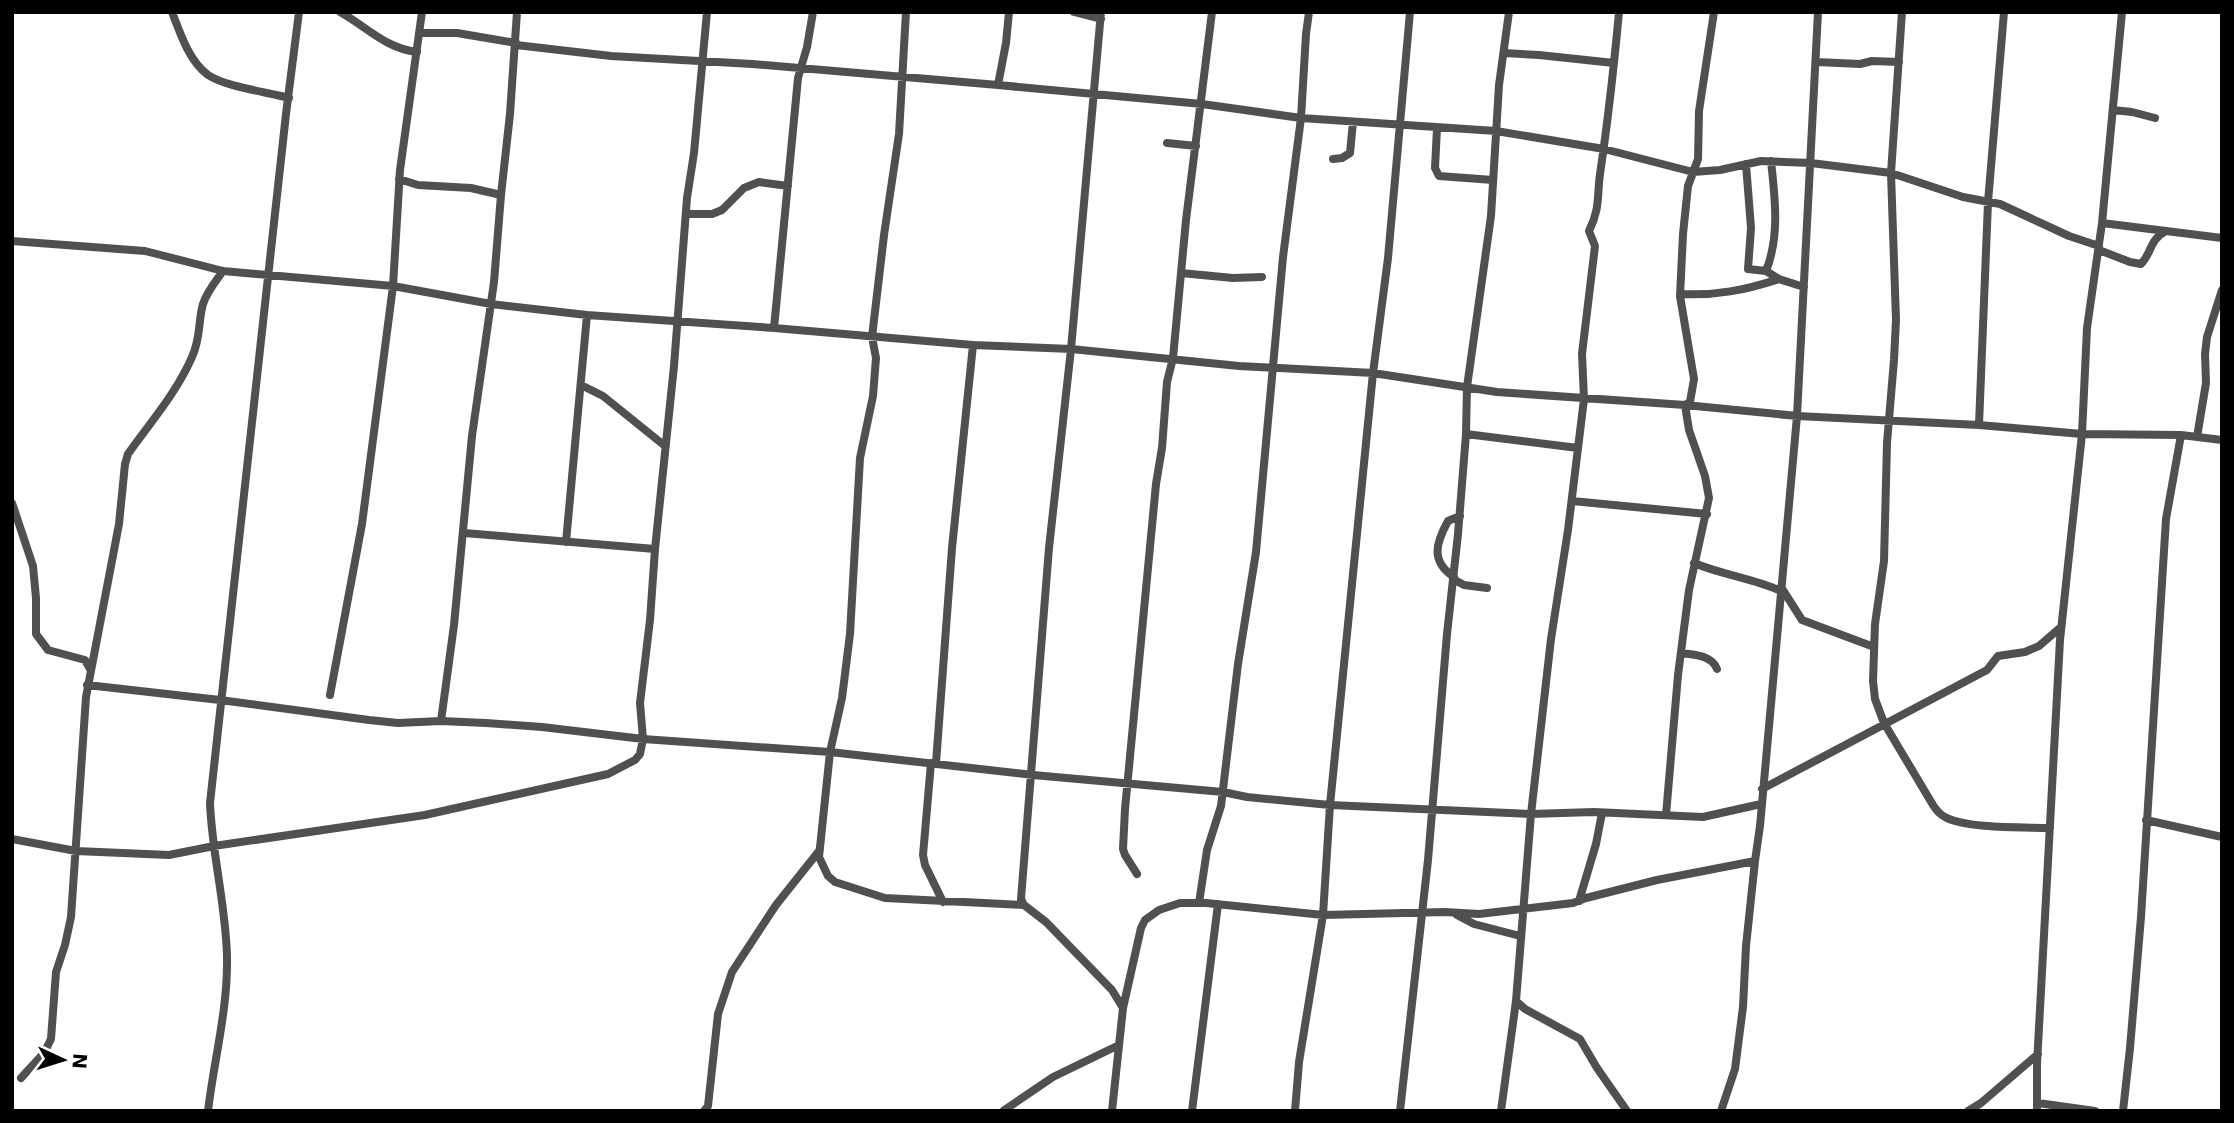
<svg xmlns="http://www.w3.org/2000/svg" width="2234" height="1123" font-family="'DejaVu Sans',sans-serif">
	<style>
		.lines { fill: none; stroke-linecap: round; stroke-linejoin: round }
		.street { stroke: #505050; stroke-width: 8 }
	</style>
	<rect width="100%" height="100%" fill="#fff"/>
	<g class="lines">
		<!-- street -->
		<path class="street" d="M172,12C180,33 189,61 208,75C226,87 267,92 289,98
			M340,12C367,27 385,48 417,52
			M906,12L899,134L884,235L872,337L876,358L873,396L860,458L850,634L842,698L830,752L819,857L828,876L835,882L885,898L1024,905
			M1074,12L1101,19
			M1101,12L1071,349L1049,548L1021,899L1024,905L1046,922L1112,990L1123,1008L1112,1111
			M1902,12L1891,173L1896,320L1894,360L1887,443L1884,561L1875,624L1873,681L1875,699L1884,723L1933,805C1936,810 1939,814 1945,817C1967,829 2023,827 2050,828
			M419,33H457L516,43
			M516,45L611,56L752,64L998,85L1202,104L1301,118L1496,131L1604,149L1693,172L1720,170L1761,161L1811,163L1891,173L1963,197L2000,204L2069,236L2099,246
			M1504,53L1539,55L1614,63
			M1816,62L1860,64L1872,61L1899,62
			M998,85L1006,43L1009,12
			M2113,110L2132,112L2155,118
			M1437,128L1435,168L1439,176L1493,180
			M1167,143L1196,146
			M1333,159L1342,158L1350,153L1353,122
			M1746,164L1751,228L1748,269L1766,271L1779,279L1804,287
			M399,179L418,185L471,188L501,195
			M686,214H712L722,210L744,188L759,182L788,186
			M2102,223L2222,238
			M12,241L145,251L223,271L393,286L491,304L587,315L774,328L973,345L1071,349L1239,366L1373,373L1497,392L1685,405L1797,416L1979,425L2082,434L2181,435L2222,440
			M2099,250L2130,262L2141,264C2152,253 2149,240 2166,231
			M1766,271C1780,236 1775,198 1771,161
			M1181,273L1233,278L1262,277
			M1680,294C1716,296 1745,290 1779,279
			M774,328L798,78L807,47L813,12
			M581,385L603,396L665,446
			M1979,425L1988,202L2004,12
			M1466,434L1578,448
			M2197,437L2206,383L2205,354L2207,337L2222,290
			M1572,501L1707,514
			M12,503L33,566L36,598V634L48,650L85,660L90,669
			M464,533L655,549
			M566,542L587,315
			M1694,563C1722,575 1753,578 1781,591
			M1454,577C1430,561 1436,543 1448,521L1460,516
			M1453,579L1464,585L1487,588
			M1781,587L1802,620L1874,647
			M1681,653C1694,655 1712,655 1717,669
			M87,685L220,700L369,720L398,723L441,721L486,723L542,727L643,739L830,752L1033,775L1223,792L1247,797L1330,805L1531,814L1594,812L1703,817L1761,804
			M330,695L362,524L393,286L400,170L422,12
			M441,721L454,625L472,436L494,282L501,195L510,114L517,12
			M931,763L923,855L925,865L943,902
			M936,763L952,548L973,345
			M1762,789L1987,670L1998,656L2025,652L2039,646L2061,627
			M1666,815L1678,675L1689,590L1709,498L1705,476L1689,430L1685,405L1690,402L1694,379L1680,296L1683,234L1688,186L1698,159L1699,111L1714,12
			M2146,820L2222,837
			M12,839L76,851L169,855L214,846L425,815L608,774L635,760L640,754L643,739L640,703L650,620L655,549L674,366L687,198L694,153L707,12
			M1137,874L1125,855L1123,849L1125,809L1156,484L1162,448L1167,382L1173,358L1186,220L1212,12
			M1579,901L1596,844L1602,813
			M1199,903L1207,850L1221,806L1238,664L1256,552L1283,257L1301,118L1306,34L1309,12
			M1457,915L1474,924L1520,936
			M1516,1001L1525,1009L1580,1039L1597,1068L1627,1111
			M1123,1008L1141,928L1145,920L1159,910L1180,903H1206L1323,915L1445,912L1479,914L1573,903L1586,898L1657,880L1755,861
			M21,1078L44,1053L51,1039L56,972L65,945L71,917L86,697L119,524L125,464L128,454C150,423 177,392 192,357C201,338 198,321 203,304C207,291 216,281 223,271
			M2038,1103L2095,1111
			M208,1111C214,1060 228,1009 227,957C226,905 212,855 210,803L286,114L299,12
			M704,1111L708,1106L718,1014L732,972L776,905L819,851
			M1003,1111L1053,1077L1119,1045
			M1192,1111L1218,904
			M1295,1111L1299,1062L1323,915L1330,805L1373,373L1388,258L1410,12
			M1400,1111L1428,860L1447,634L1458,534L1466,434L1467,387L1491,216L1499,85L1509,12
			M1501,1111L1516,1001L1531,814L1551,639L1568,530L1584,399L1582,354L1595,246L1589,231C1600,209 1597,197 1600,174C1608,120 1614,66 1619,12
			M1721,1111L1735,1069L1743,1007L1746,946L1755,861L1760,826L1797,416L1818,12
			M1968,1111L1981,1103L2038,1054
			M2037,1111V1064L2060,640L2082,434L2087,328L2102,223L2122,12
			M2123,1111L2130,1048L2141,917L2166,519L2181,435"/>
	</g>
	<!-- border -->
	<rect width="2234" height="1123" fill="none" stroke="#000000" stroke-width="28"/>
	<!-- north arrow -->
	<g transform="translate(63 1060) rotate(94)" stroke="#ffffff" stroke-width="5" paint-order="stroke">
	<path d="M0-5L12 26L0 18L-12 26Z" fill="#000000"/>
	<text y="-10" font-size="19" font-weight="bold" text-anchor="middle" fill="#000000">N</text>
	</g>
</svg>
